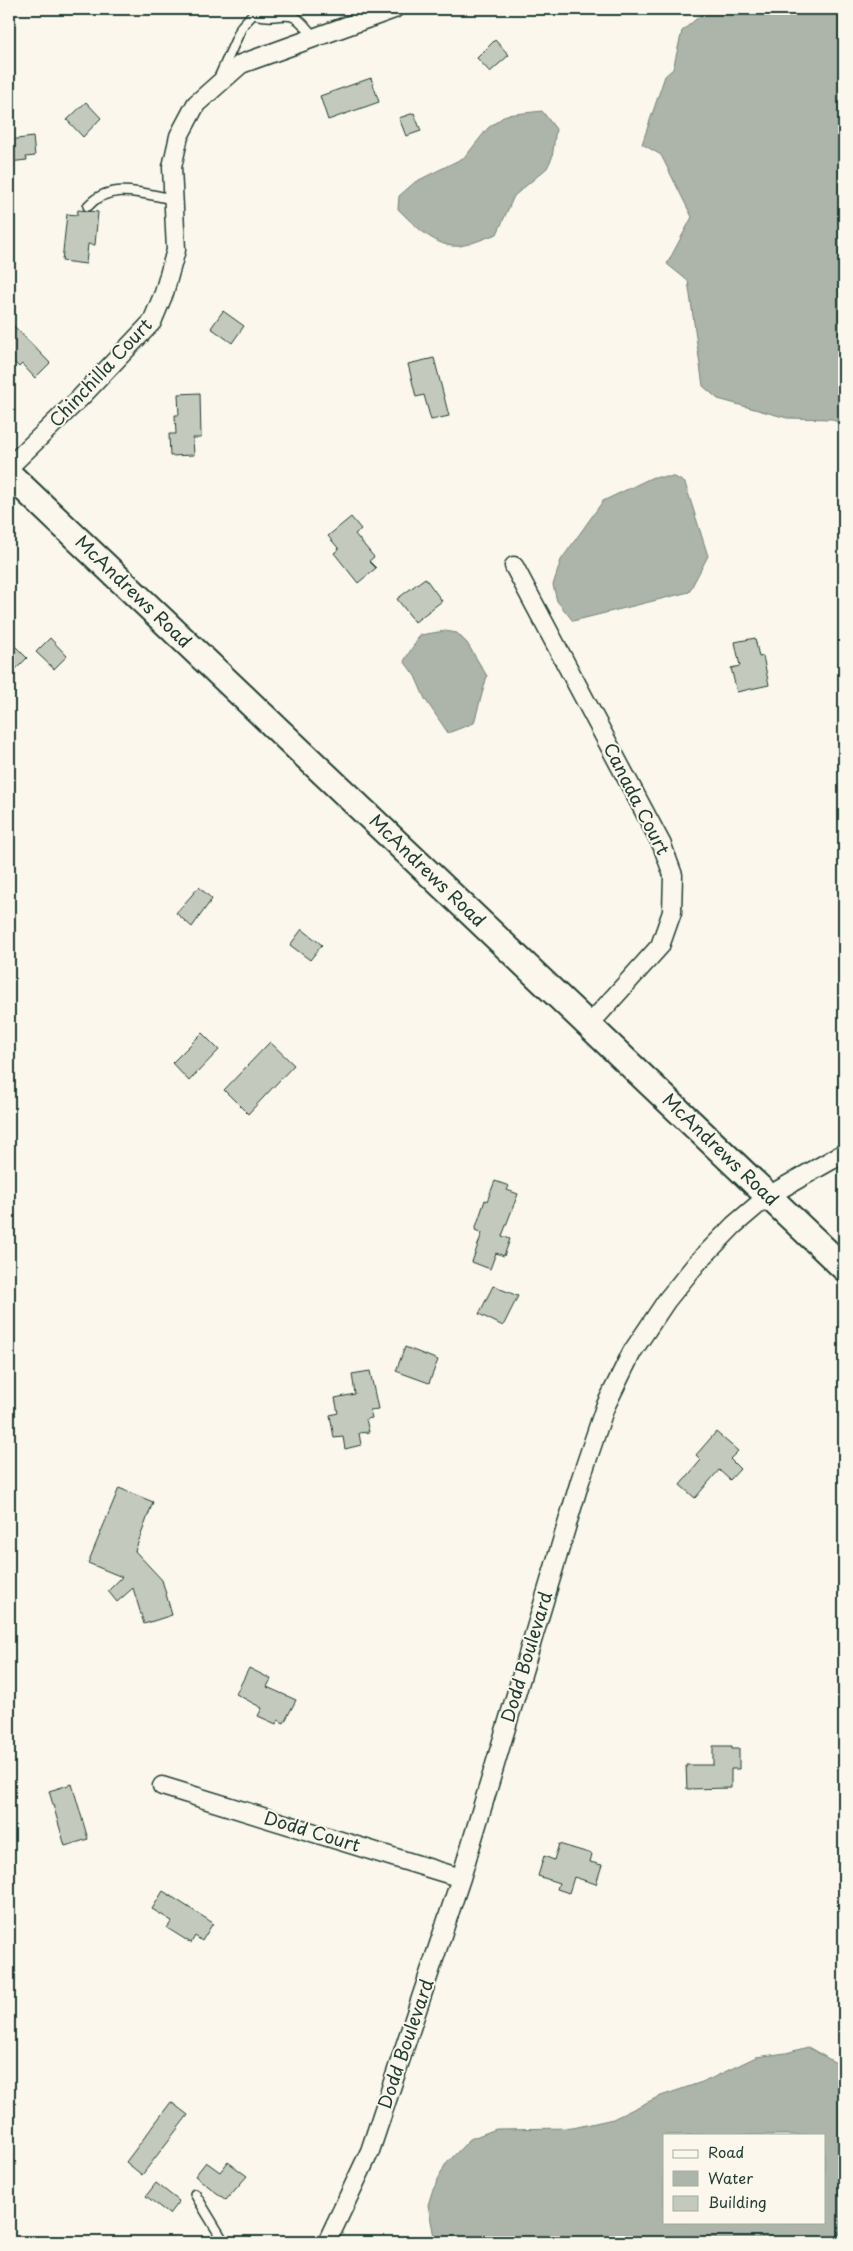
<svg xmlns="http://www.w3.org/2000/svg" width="853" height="2251" font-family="'Playpen Sans',sans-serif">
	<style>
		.water { fill: #adb4aa; stroke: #74847b; fill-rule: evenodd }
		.building { fill: #c4c9be; stroke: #1f3d34 }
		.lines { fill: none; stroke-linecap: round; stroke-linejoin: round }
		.service-casing { stroke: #1f3d34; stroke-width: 12 }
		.minor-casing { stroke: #1f3d34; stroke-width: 21 }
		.secondary-casing { stroke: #1f3d34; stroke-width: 29 }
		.service { stroke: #fbf7ec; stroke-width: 9 }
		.minor { stroke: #fbf7ec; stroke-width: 18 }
		.secondary { stroke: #fbf7ec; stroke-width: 25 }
		.labels { text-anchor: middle; stroke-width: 4; stroke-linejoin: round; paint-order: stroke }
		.street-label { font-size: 18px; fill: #1f3d34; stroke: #fbf7ec }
	</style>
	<rect width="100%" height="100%" fill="#fbf7ec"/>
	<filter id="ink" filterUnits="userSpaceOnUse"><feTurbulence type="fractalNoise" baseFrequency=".02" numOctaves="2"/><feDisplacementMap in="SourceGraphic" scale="10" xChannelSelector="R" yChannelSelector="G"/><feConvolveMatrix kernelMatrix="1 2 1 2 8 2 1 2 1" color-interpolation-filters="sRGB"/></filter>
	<g filter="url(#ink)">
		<!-- water -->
		<path class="water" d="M708,9H844V427L832,419L787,418L718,399L703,386L688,281L667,264L692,217L661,155L642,144L665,76L673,69L682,31Z
			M542,111L556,129L552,158L547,168L514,196L497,234C485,238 472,244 460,246C437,249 413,224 398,209L399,196L415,182L465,157L488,128L506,115Z
			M653,477H675L685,483L708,556L689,592L573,621L557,601L553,585L561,560L603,501Z
			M445,631L457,633L467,643L487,676L474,723L448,733L425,699L415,676L404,661L420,635Z
			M808,2047L836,2063L844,2073V2242H435L428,2205L432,2192L445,2165L470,2139L496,2129L573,2128L613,2119L658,2097L708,2080L756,2057L786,2053ZM664,2135H824V2222H664Z"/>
		<!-- building -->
		<path class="building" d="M495,40L509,55L490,72L477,58Z
			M371,78L379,102L328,120L320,96Z
			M86,102L101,118L83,137L67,120Z
			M414,113L421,131L406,136L399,118Z
			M33,137L35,156L26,157L27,160L9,162V140Z
			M78,210L98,212L95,245L88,244L86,264L62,261L67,214L77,215Z
			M223,311L244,326L232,343L211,328Z
			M9,321L50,363L35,378L22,364L19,367L9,357Z
			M434,358L449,416L431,420L424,395L416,397L408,364Z
			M200,393L201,438H193L194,455L170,456L169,434H176L175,415H179L178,394Z
			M351,517L361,529L355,534L374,557L369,561L376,568L358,583L334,553L339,549L328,536Z
			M425,578L442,601L415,622L397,599Z
			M50,638L67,656L54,669L36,652Z
			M755,638L759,657L763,656L769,685L737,692L731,668L740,666L735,642Z
			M9,640L27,658L9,676Z
			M199,887L212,899L192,927L176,913Z
			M302,929L322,945L310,960L290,945Z
			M202,1033L219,1050L189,1081L172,1063Z
			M270,1042L294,1065L248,1114L224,1090Z
			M495,1181L509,1186L507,1190L518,1194L502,1236L510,1239L504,1256L496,1253L490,1269L472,1262L482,1233L475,1230L485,1200L487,1201Z
			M493,1286L518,1296L503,1326L479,1314Z
			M405,1347L438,1360L429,1383L396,1371Z
			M370,1371L378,1409L370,1410L372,1418L366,1419L369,1432L359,1433L361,1445L345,1449L343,1437L334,1438L330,1415L338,1413L335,1398L355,1394L352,1374Z
			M716,1432L738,1451L730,1459L740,1469L730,1480L719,1470L695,1498L680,1485L701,1460L696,1455Z
			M119,1488L153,1502L135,1551L162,1580L172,1615L144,1624L133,1588L117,1602L108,1591L122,1577L88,1563Z
			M249,1668L271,1679L267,1687L296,1700L284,1723L278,1720L276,1724L258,1716L262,1708L236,1694Z
			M713,1746H732V1749H739V1769H731V1788L687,1789L686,1765H713Z
			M72,1784L88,1839L65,1846L49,1791Z
			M559,1844L592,1854L590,1862L602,1865L596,1884L574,1877L569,1893L557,1889L559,1883L538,1876L544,1856L554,1860Z
			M163,1891L213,1923L202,1941L195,1936L191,1943L167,1928L172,1921L152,1909Z
			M171,2102L188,2115L142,2175L126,2162Z
			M206,2162L220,2172L228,2162L247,2176L226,2200L195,2176Z
			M156,2183L179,2201L169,2214L146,2196Z"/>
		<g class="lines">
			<defs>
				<path id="service" d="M218,80L242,26L253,14C287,23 288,0 314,38
					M88,206C110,181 144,194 173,199
					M195,2194L224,2242"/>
				<path id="minor" d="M9,467L80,398L152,322L164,293L176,250L172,167L179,136L196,104L241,64L394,9
					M514,566L662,845L673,875L672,912L660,946L589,1025
					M162,1786L461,1878
					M327,2242L370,2151L461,1878L580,1481L605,1407L632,1352L667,1300L697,1263L734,1225L768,1196L844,1153"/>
				<path id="secondary" d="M9,474L844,1268"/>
			</defs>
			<!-- service casing -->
			<use href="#service" class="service-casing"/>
			<!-- minor casing -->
			<use href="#minor" class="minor-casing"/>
			<!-- secondary casing -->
			<use href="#secondary" class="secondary-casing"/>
			<!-- service -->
			<use href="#service" class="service"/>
			<!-- minor -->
			<use href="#minor" class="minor"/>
			<!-- secondary -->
			<use href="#secondary" class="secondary"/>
		</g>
	</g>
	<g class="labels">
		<!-- street labels -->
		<g class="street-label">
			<text transform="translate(101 373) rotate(-47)" y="6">Chinchilla Court</text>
			<text transform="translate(133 592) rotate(44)" y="6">McAndrews Road</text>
			<text transform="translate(636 799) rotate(63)" y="6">Canada Court</text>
			<text transform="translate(427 871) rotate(44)" y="6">McAndrews Road</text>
			<text transform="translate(720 1150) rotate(44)" y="6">McAndrews Road</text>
			<text transform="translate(527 1657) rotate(-73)" y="6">Dodd Boulevard</text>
			<text transform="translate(312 1832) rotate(17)" y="6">Dodd Court</text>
			<text transform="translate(406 2044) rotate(-71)" y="6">Dodd Boulevard</text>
		</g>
	</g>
	<!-- margin -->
	<rect width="853" height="2251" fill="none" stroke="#fbf7ec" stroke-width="30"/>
	<rect x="15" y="15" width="823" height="2221" fill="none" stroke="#1f3d34" stroke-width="2" filter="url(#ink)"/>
	<!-- legend -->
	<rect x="663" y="2134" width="162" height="90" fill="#fbf7ec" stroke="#a3ada2"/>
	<rect x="673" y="2150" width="25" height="8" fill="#fbf7ec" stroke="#a3ada2"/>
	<text x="708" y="2158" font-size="15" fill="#1f3d34">Road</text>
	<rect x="673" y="2171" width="25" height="15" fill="#adb4aa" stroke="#a3ada2"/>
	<text x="708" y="2184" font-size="15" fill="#1f3d34">Water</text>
	<rect x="673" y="2196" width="25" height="15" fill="#c4c9be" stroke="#a3ada2"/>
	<text x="708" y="2208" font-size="15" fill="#1f3d34">Building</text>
</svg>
